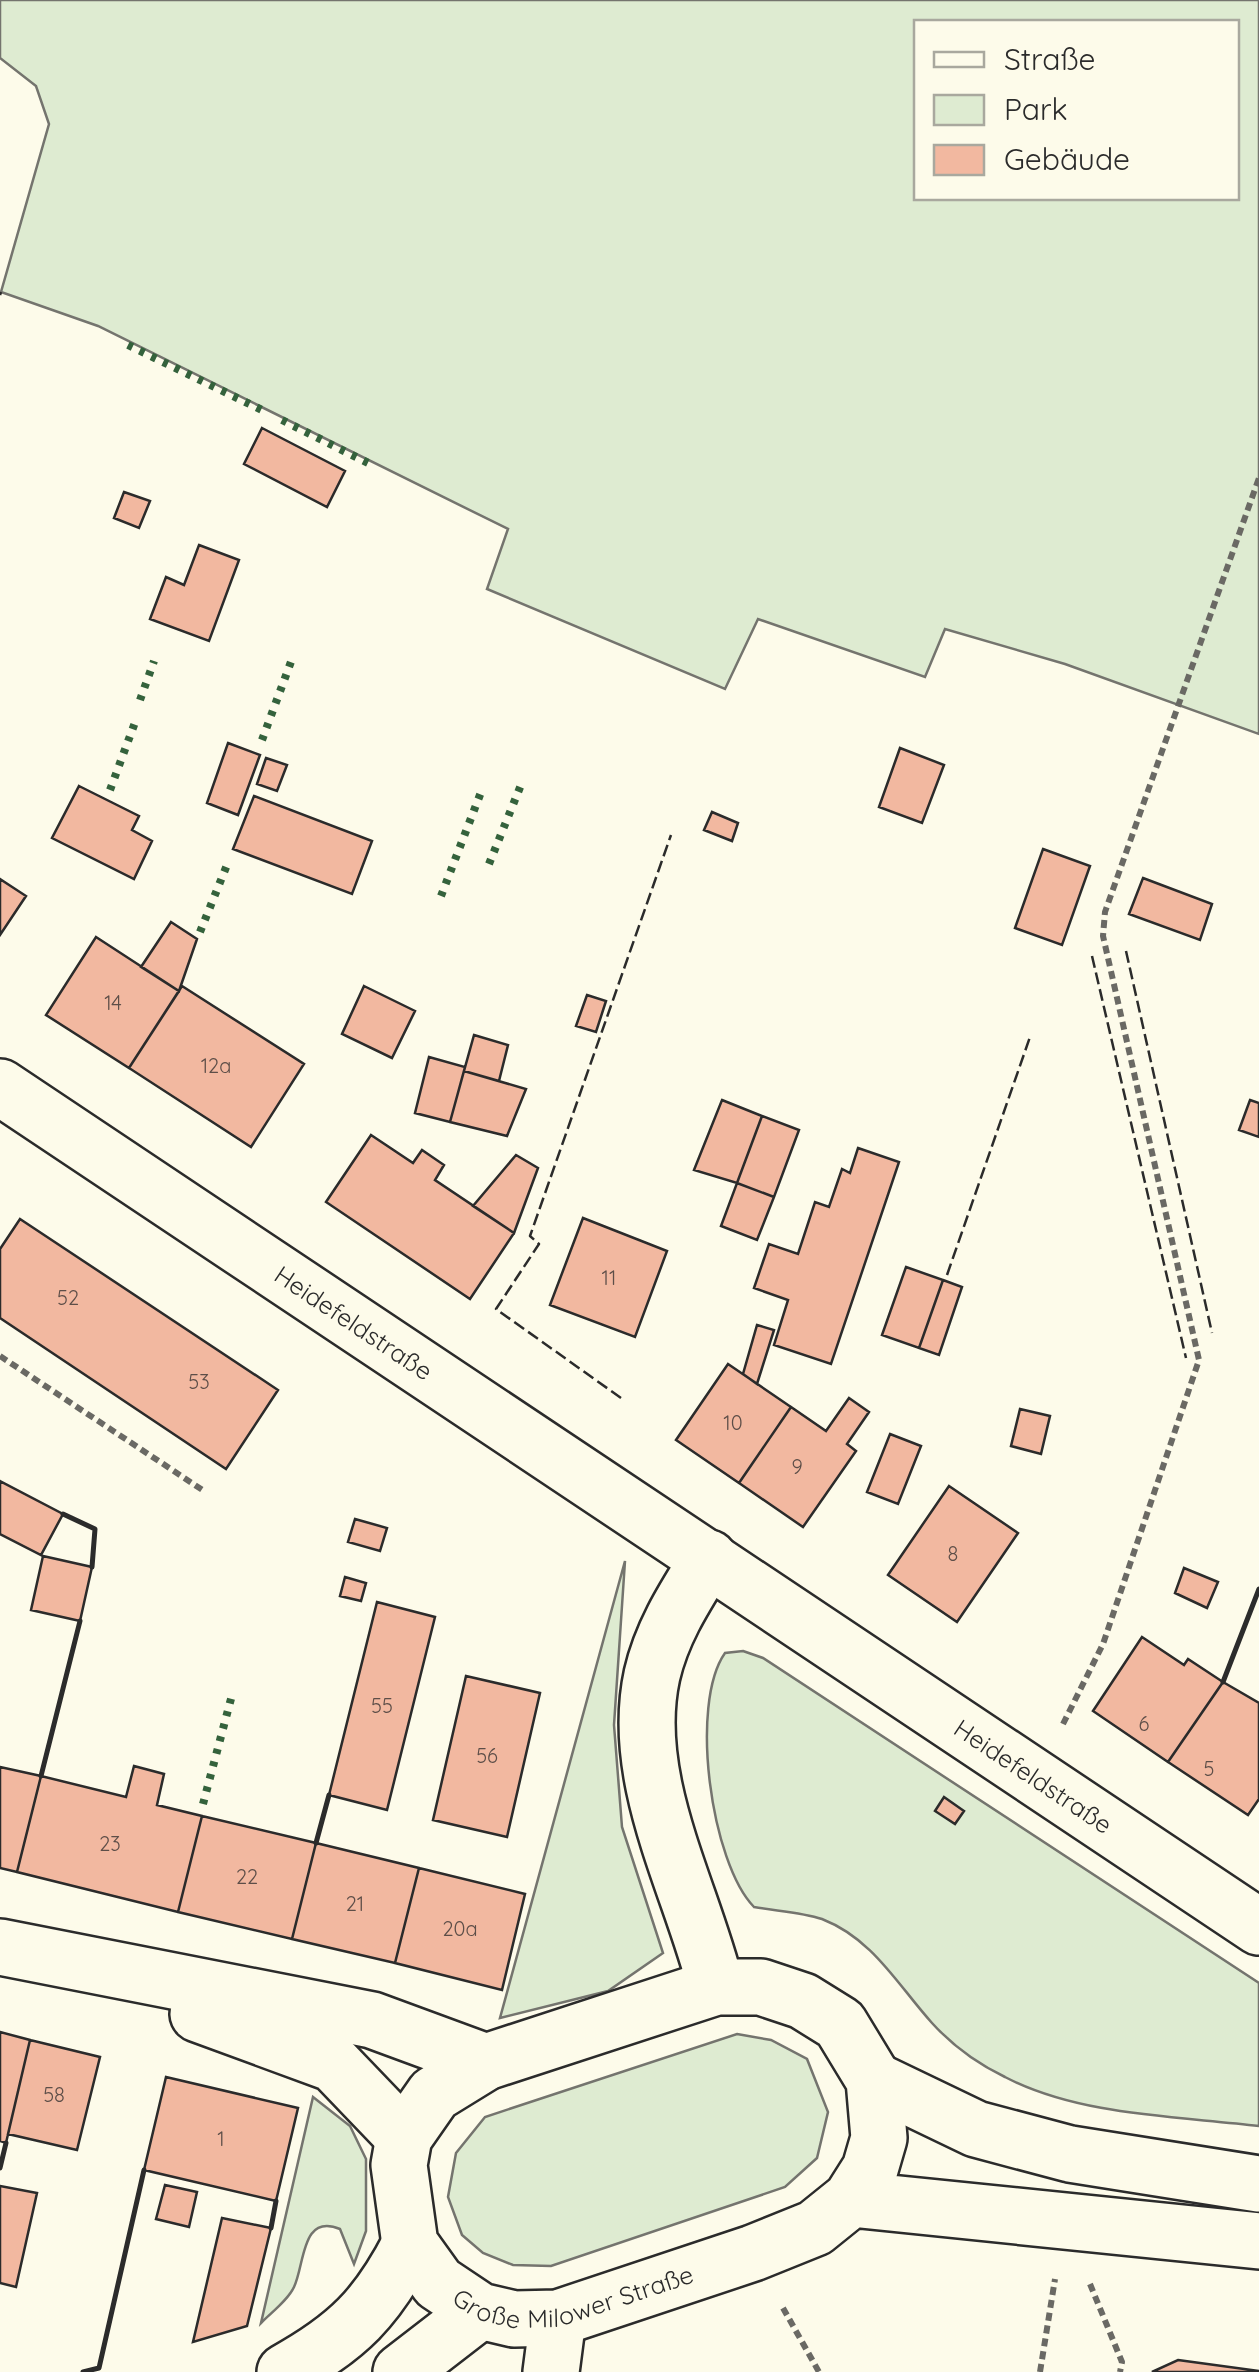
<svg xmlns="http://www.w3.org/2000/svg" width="1259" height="2372" font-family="Quicksand,sans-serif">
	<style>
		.green { fill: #deebd1; stroke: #74746e; stroke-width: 2.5; fill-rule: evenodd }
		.building { fill: #f2b8a0; stroke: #2b2b2b; stroke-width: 2.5 }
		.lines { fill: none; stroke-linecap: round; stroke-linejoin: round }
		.minor-casing { stroke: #2b2b2b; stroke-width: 60 }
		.major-casing { stroke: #2b2b2b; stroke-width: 60 }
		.path { stroke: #6a6964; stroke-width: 6; stroke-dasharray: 8 5; stroke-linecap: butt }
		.minor { stroke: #fdfbea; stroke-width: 55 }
		.major { stroke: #fdfbea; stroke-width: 55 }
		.hedge { stroke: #34623c; stroke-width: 8; stroke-dasharray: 5 8; stroke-linecap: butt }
		.fence { stroke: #2b2b2b; stroke-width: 2.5; stroke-dasharray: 12 5; stroke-linecap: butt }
		.wall { stroke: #2b2b2b; stroke-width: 5 }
		.labels { text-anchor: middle; stroke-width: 8; stroke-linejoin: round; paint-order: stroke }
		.number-label { font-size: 20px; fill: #5d4e48 }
		.street-label { font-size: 25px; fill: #2b2b2b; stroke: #fdfbea }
	</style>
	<rect width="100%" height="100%" fill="#fdfbea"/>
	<!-- green -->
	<path class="green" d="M0,0H1259V734L1065,664L945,629L925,677L758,619L725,689L487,589L508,529L98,326L1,292L49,124L36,86L0,58ZM916,22H1236V198H916Z
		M625,1561L614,1725L622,1827L663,1953L608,1991L500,2018Z
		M743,1651L763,1658L1259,1983V2126C1177,2116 1080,2116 1005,2077C978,2064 952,2045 932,2023C897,1984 873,1939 822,1919C801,1912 776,1911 754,1907C711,1863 689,1704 725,1653Z
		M737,2034L771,2040L807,2059L828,2112L817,2158L785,2187L551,2266L513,2265L483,2253L462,2235L448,2197L456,2153L485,2117Z
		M313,2097L350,2126L366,2159V2231L354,2264L340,2229C301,2213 305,2264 294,2287C288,2300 272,2312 261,2323Z"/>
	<!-- building -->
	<path class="building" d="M262,428L345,471L327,507L244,464Z
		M124,492L150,501L139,528L114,518Z
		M199,545L239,560L209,641L150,619L166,577L184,585Z
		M228,743L260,755L238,815L207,803Z
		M900,748L944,765L922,823L879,807Z
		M266,758L287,765L277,791L257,784Z
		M79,786L139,816L132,830L152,841L134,879L52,838Z
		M254,796L372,841L352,894L233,849Z
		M712,812L738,823L732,841L704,830Z
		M1043,849L1090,866L1062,945L1015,928Z
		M1143,878L1212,904L1200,940L1129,914Z
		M0,879L26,896L0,935Z
		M171,922L197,939L179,991L141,967Z
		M96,937L179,991L129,1068L46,1015Z
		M182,986L304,1064L251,1147L129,1068Z
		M364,986L415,1011L392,1058L342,1034Z
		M587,995L606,1001L596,1032L576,1026Z
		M474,1035L508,1045L499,1081L464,1071Z
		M429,1057L465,1067L450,1122L415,1113Z
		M464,1071L526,1089L507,1136L450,1122Z
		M722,1100L762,1116L737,1183L694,1170Z
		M1250,1100L1259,1103V1137L1239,1130Z
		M762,1116L799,1130L774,1197L737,1183Z
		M371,1135L413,1163L422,1150L444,1165L435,1180L514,1233L470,1299L326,1202Z
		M858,1148L899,1162L831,1364L774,1345L788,1300L754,1288L769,1244L798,1254L815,1202L829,1207L842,1169L850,1173Z
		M516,1155L538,1168L514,1233L473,1206Z
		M737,1183L774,1197L757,1240L721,1226Z
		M583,1218L667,1251L635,1337L550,1305Z
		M20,1219L278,1390L226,1469L0,1318V1249Z
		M906,1267L943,1280L919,1348L882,1335Z
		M943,1280L962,1287L939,1355L919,1348Z
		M757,1325L774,1330L757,1384L743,1374Z
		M728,1364L791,1407L739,1483L676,1440Z
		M849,1398L869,1412L847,1444L856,1451L803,1527L739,1483L791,1407L826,1431Z
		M1020,1409L1050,1416L1041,1454L1011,1446Z
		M890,1434L921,1446L898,1504L867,1492Z
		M0,1481L63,1514L41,1555L0,1534Z
		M949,1486L1018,1533L957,1622L888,1575Z
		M355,1519L387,1528L380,1551L348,1542Z
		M43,1556L92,1567L80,1621L31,1610Z
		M1184,1568L1218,1582L1207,1608L1175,1593Z
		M345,1577L366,1583L361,1601L340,1596Z
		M377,1602L435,1617L387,1810L329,1795Z
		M1142,1637L1184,1665L1188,1659L1223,1682L1168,1762L1093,1711Z
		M466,1676L540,1693L507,1837L433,1820Z
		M1223,1682L1259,1703V1799L1248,1815L1168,1762Z
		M134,1766L164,1774L157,1805L202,1816L178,1912L17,1872L41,1776L126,1797Z
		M0,1767L41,1776L17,1872L0,1868Z
		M944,1797L964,1811L955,1824L935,1811Z
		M202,1816L316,1843L292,1939L178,1912Z
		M316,1843L419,1868L395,1963L292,1939Z
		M419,1868L525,1894L502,1990L395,1963Z
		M0,2032L30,2040L6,2143L0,2141Z
		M30,2040L100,2057L77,2150L8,2134Z
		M166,2077L298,2108L276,2201L144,2170Z
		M165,2185L197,2192L189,2227L156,2219Z
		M0,2186L37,2193L16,2287L0,2283Z
		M222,2218L271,2228L247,2326L193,2342Z
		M1178,2360L1259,2371V2372H1152Z"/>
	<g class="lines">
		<defs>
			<g id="minor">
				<path id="s1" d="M0,1087L1259,1927"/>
				<path d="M709,1558C686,1595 662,1631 652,1675C629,1780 691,1887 716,1987"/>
				<path d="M551,2372L558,2318"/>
			</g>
			<g id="major">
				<path d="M0,1947L372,2020L486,2062"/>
				<path d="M198,2014L334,2064L404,2137"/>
				<path d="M874,2080L976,2129L1070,2154L1259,2184"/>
				<path id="s2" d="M851,2199L870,2169L879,2138L874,2080L840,2024L803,2001L761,1987H716L486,2062L434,2094L404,2137L399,2165L410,2244L438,2283L480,2311L514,2319L558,2318L753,2253L815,2228L851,2199L1259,2241"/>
				<path d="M285,2372C348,2337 377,2308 410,2244"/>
				<path d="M401,2372L480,2311"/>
			</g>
		</defs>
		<!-- minor casing -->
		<use href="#minor" class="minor-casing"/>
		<!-- major casing -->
		<use href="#major" class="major-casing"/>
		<!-- path -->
		<path class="path" d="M0,1356L204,1491
			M1063,1724L1103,1644L1199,1360L1103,936L1105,912L1259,478
			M1090,2284L1122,2362L1120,2372
			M783,2308L819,2372
			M1040,2372L1055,2279"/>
		<!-- minor -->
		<use href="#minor" class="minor"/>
		<!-- major -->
		<use href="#major" class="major"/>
		<!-- hedge -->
		<path class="hedge" d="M128,345L266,412
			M282,420L370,464
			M140,700L154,661
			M262,740L292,659
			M110,790L137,717
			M489,864L523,780
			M441,896L483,787
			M200,932L229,860
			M203,1804L232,1695"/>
		<!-- fence -->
		<path class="fence" d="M0,295L1,292
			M1126,951L1212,1333
			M1092,956L1186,1358
			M947,1275L1030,1037
			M621,1398L496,1309L539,1244L530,1236L671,835"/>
		<!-- wall -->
		<path class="wall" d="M63,1514L95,1529L92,1567
			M1223,1682L1259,1589
			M41,1776L80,1621
			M316,1843L329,1795
			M0,2168L6,2143
			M271,2228L276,2201
			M83,2372L99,2368L144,2170"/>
	</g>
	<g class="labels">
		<!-- number labels -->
		<g class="number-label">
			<text x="113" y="1010">14</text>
			<text x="216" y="1073">12a</text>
			<text x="609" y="1285">11</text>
			<text x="68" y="1305">52</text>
			<text x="199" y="1389">53</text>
			<text x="733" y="1430">10</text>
			<text x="797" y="1474">9</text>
			<text x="953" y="1561">8</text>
			<text x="382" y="1713">55</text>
			<text x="1144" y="1731">6</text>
			<text x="487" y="1763">56</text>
			<text x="1209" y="1776">5</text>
			<text x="110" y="1851">23</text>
			<text x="247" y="1884">22</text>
			<text x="355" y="1911">21</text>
			<text x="460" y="1936">20a</text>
			<text x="54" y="2102">58</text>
			<text x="221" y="2146">1</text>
		</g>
		<!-- street labels -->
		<g class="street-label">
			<text dy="9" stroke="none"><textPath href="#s1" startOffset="425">Heidefeldstraße</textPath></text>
			<text dy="9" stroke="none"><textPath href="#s1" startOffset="1242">Heidefeldstraße</textPath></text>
			<text dy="9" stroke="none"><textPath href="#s2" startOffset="982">Große Milower Straße</textPath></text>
		</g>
	</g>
	<!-- legend -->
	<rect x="914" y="20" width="325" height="180" fill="#fdfbea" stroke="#a9a89e" stroke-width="2.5"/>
	<rect x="934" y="52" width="50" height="15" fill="#fdfbea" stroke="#a9a89e" stroke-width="2.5"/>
	<text x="1004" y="70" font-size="30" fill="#2b2b2b">Straße</text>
	<rect x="934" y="95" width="50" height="30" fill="#deebd1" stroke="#a9a89e" stroke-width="2.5"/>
	<text x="1004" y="120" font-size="30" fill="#2b2b2b">Park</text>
	<rect x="934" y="145" width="50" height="30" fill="#f2b8a0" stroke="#a9a89e" stroke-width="2.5"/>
	<text x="1004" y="170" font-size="30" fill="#2b2b2b">Gebäude</text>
</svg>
